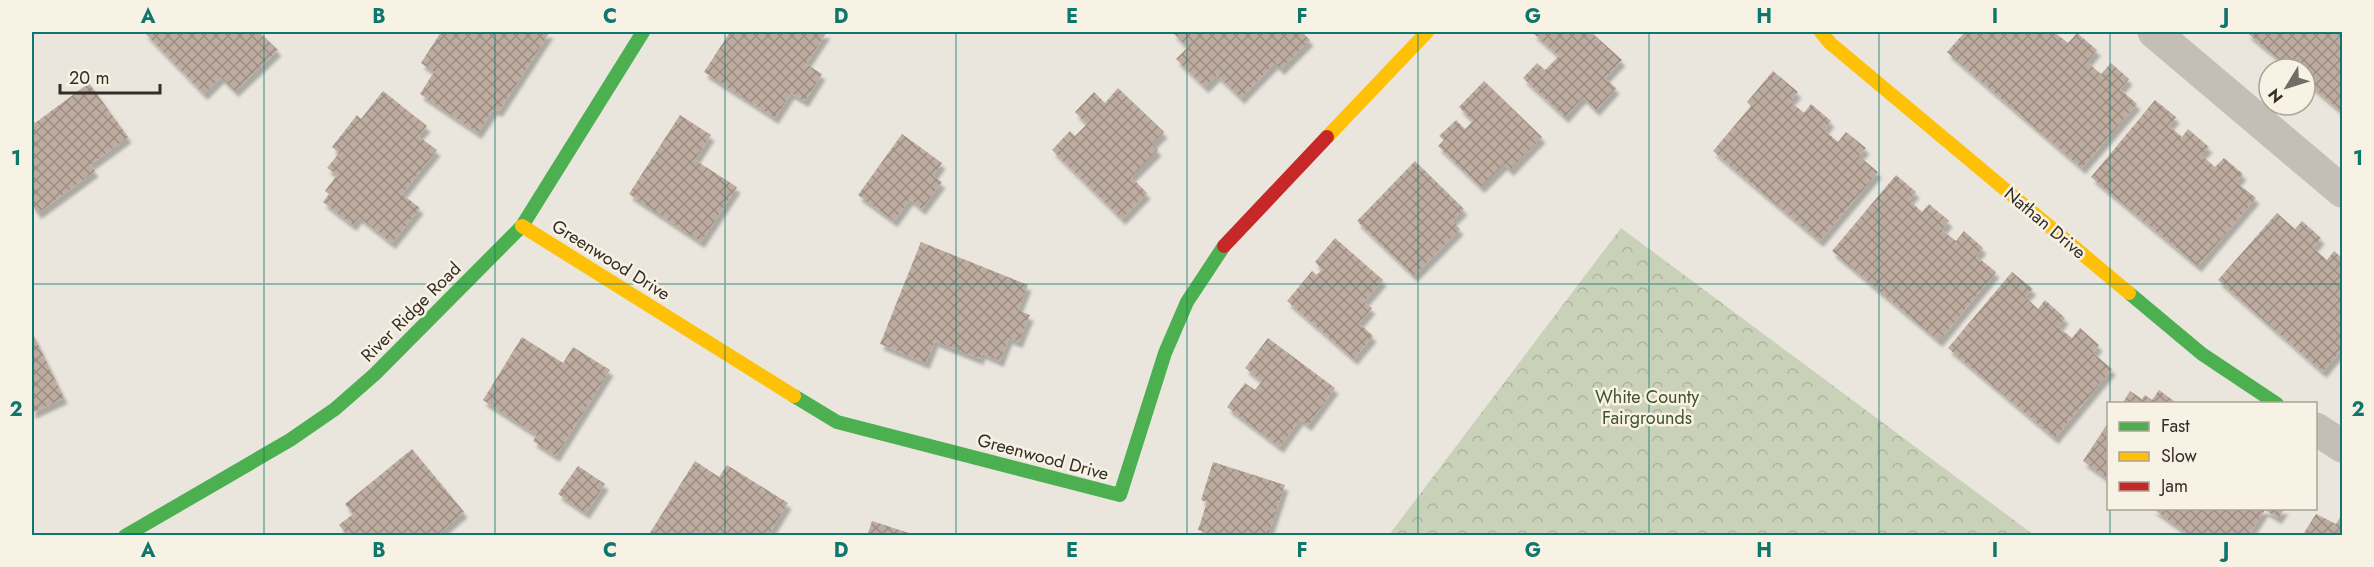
<svg xmlns="http://www.w3.org/2000/svg" width="2374" height="567" font-family="Jost,sans-serif">
	<style>
		.forest { fill: url(#forest-crowns) }
		.building { fill: url(#building-cross-hatch); filter: url(#shadow) }
		.lines { fill: none; stroke-linecap: round; stroke-linejoin: round }
		.street { stroke: #c4beb7; stroke-width: 33 }
		.fast { stroke: #4caf50; stroke-width: 14 }
		.slow { stroke: #ffc107; stroke-width: 14 }
		.jam { stroke: #c62828; stroke-width: 14 }
		.grid { fill: none; stroke: #0f766e; stroke-width: 1.5; stroke-opacity: 0.55 }
		.labels { text-anchor: middle; stroke-width: 5; stroke-linejoin: round; paint-order: stroke }
		.street-label { font-size: 18px; fill: #342c26; stroke: #f8f2e4 }
		.park-label { font-size: 18px; fill: #3f522a; stroke: #f8f2e4 }
		.neatline { fill: none; stroke: #0f766e; stroke-width: 2 }
		.grid-label { font-size: 20px; text-anchor: middle; font-weight: bold; fill: #0f766e }
	</style>
	<defs>
		<pattern id="forest-crowns" width="20" height="18" patternUnits="userSpaceOnUse" patternTransform="scale(1.5)"><rect width="20" height="18" fill="#c9d1b8"/><path d="M2 6a3 3 0 1 1 6 0M12 15a3 3 0 1 1 6 0" fill="none" stroke="#adb49e"/></pattern>
		<pattern id="building-cross-hatch" width="8" height="8" patternUnits="userSpaceOnUse" patternTransform="scale(1.5)"><rect width="8" height="8" fill="#beaca0"/><path d="M0 0l8 8M0 8l8-8" fill="none" stroke="#9b8c82"/></pattern>
		<filter id="shadow"><feDropShadow dx="3.5" dy="6" stdDeviation="1.5" flood-color="#0004"/></filter>
	</defs>
	<rect width="100%" height="100%" fill="#eae6de"/>
	<!-- forest -->
	<path class="forest" d="M1621,228L2034,535H1389Z"/>
	<!-- building -->
	<path class="building" d="M144,32H259L278,50L235,91L221,77L204,94Z
		M441,32H550L499,111L494,109L478,133L420,94L434,72L421,63Z
		M730,32H827L806,64L822,74L805,101L791,93L775,118L704,72Z
		M1172,32H1302L1310,40L1281,69L1275,63L1241,98L1217,75L1205,87L1176,59L1188,47Z
		M1532,32H1591L1622,60L1605,78L1616,88L1596,110L1583,97L1565,117L1523,78L1537,63L1545,70L1559,56Z
		M1965,32H2054L2068,43L2077,33L2097,50L2087,62L2101,74L2111,63L2129,79L2120,89L2137,104L2082,168L1947,52Z
		M2246,32H2342V112L2305,81V69H2291Z
		M1773,71L1798,92L1790,101L1804,113L1811,104L1831,121L1824,130L1838,142L1846,132L1866,148L1859,156L1878,172L1820,241L1713,151L1751,106L1747,102Z
		M1484,81L1542,137L1510,170L1504,164L1481,187L1438,146L1444,140L1439,136L1456,120L1465,129L1473,121L1459,107Z
		M89,83L128,137L90,165L95,171L38,213L32,205V119L35,123Z
		M1118,88L1164,132L1152,144L1158,150L1131,177L1147,193L1122,219L1052,150L1070,131L1075,136L1087,124L1075,112L1094,92L1105,103Z
		M383,91L427,126L418,136L437,150L402,194L420,208L392,243L359,217L353,225L323,202L329,194L325,191L337,175L327,168L339,153L332,147L357,115L361,119Z
		M2155,100L2176,117L2169,126L2182,137L2188,129L2209,147L2201,155L2215,167L2224,158L2243,174L2236,182L2256,198L2198,266L2091,177Z
		M680,115L711,135L695,160L737,187L701,242L629,194Z
		M902,134L942,163L933,176L942,182L922,209L910,199L894,221L858,195Z
		M1415,161L1464,209L1452,221L1460,229L1414,276L1357,221Z
		M1896,175L1916,192L1909,200L1922,212L1929,204L1949,221L1942,230L1956,241L1964,231L1983,248L1976,256L1996,272L1939,341L1832,251Z
		M2277,213L2295,229L2302,221L2321,238L2313,248L2327,260L2334,251L2342,258V349L2323,372L2218,280Z
		M1335,238L1383,280L1364,302L1372,308L1359,323L1373,336L1354,359L1287,301L1312,271L1317,275L1322,269L1315,262Z
		M921,242L1028,285L1018,310L1030,315L1019,342L1009,338L1000,361L982,353L980,359L935,341L926,363L880,344Z
		M2012,272L2033,289L2025,297L2038,309L2045,300L2065,318L2058,327L2072,338L2080,328L2099,345L2093,353L2112,369L2055,438L1948,348Z
		M32,332L64,398L32,413Z
		M522,337L563,363L573,347L610,370L556,456L533,441L537,435L483,400Z
		M1268,338L1335,388L1308,425L1300,419L1280,447L1227,407L1245,383L1255,390L1262,381L1245,368Z
		M2159,390L2178,404H2122L2130,391L2142,399L2145,395L2152,400Z
		M2108,423V479L2083,461Z
		M412,449L464,512L436,536H348L339,525L353,514L345,504Z
		M695,461L719,477L727,465L788,503L768,536H709L700,530L696,536H648Z
		M1213,462L1285,485L1268,536H1206L1207,533L1198,530L1207,502L1201,500Z
		M578,466L605,484L586,513L558,494Z
		M2152,508H2285L2278,518L2265,510L2248,536H2191Z
		M2316,514L2336,524L2342,514V536H2302Z
		M872,521L915,535V536H867Z"/>
	<g class="lines">
		<!-- street -->
		<path class="street" d="M2154,32L2342,191
			M2316,429L2342,446"/>
		<!-- fast -->
		<path class="fast" d="M2129,293L2202,354L2277,404
			M794,396L837,422L1120,495L1165,353L1187,302L1224,246
			M125,536L290,440L335,409L375,374L522,226L643,32"/>
		<!-- slow -->
		<path class="slow" d="M1821,32L1830,43L2129,293
			M1327,137L1427,32
			M522,226L794,396"/>
		<!-- jam -->
		<path class="jam" d="M1224,246L1327,137"/>
	</g>
	<!-- grid -->
	<path class="grid" d="M264,32V536M495,32V536M725,32V536M956,32V536M1187,32V536M1418,32V536M1649,32V536M1879,32V536M2110,32V404M32,284H2342M2110,508V536"/>
	<g class="labels">
		<!-- street labels -->
		<g class="street-label">
			<text transform="translate(2045 223) rotate(40)" y="6">Nathan Drive</text>
			<text transform="translate(611 260) rotate(32)" y="6">Greenwood Drive</text>
			<text transform="translate(411 312) rotate(-45)" y="6">River Ridge Road</text>
			<text transform="translate(1043 457) rotate(15)" y="6">Greenwood Drive</text>
		</g>
		<!-- park labels -->
		<g class="park-label">
			<text x="1647" y="403">White County<tspan x="1647" dy="21">Fairgrounds</tspan></text>
		</g>
	</g>
	<!-- border -->
	<rect width="2374" height="567" fill="none" stroke="#f8f2e4" stroke-width="66"/>
	<!-- legend -->
	<rect x="2107" y="402" width="210" height="108" fill="#f8f2e4" stroke="#aaa398" stroke-width="1.5"/>
	<rect x="2119" y="422" width="30" height="9" fill="#4caf50" stroke="#aaa398" stroke-width="1.5"/>
	<text x="2161" y="432" font-size="18" fill="#342c26">Fast</text>
	<rect x="2119" y="452" width="30" height="9" fill="#ffc107" stroke="#aaa398" stroke-width="1.5"/>
	<text x="2161" y="462" font-size="18" fill="#342c26">Slow</text>
	<rect x="2119" y="482" width="30" height="9" fill="#c62828" stroke="#aaa398" stroke-width="1.5"/>
	<text x="2161" y="492" font-size="18" fill="#342c26">Jam</text>
	<!-- north arrow -->
	<g transform="translate(2287 87) rotate(232)"><circle r="28" fill="#f8f2e4" stroke="#aaa398" stroke-width="1.5"/>
	<path d="M0-4.5L10 22L0 15L-10 22Z" fill="#746d66"/>
	<text y="-9" font-size="16" font-weight="bold" text-anchor="middle" fill="#342c26">N</text>
	</g>
	<!-- scale -->
	<path d="M60 84v9h100v-9" fill="none" stroke="#342c26" stroke-width="3"/>
	<text x="69" y="84" font-size="18" fill="#342c26" stroke="#f8f2e4" stroke-width="4.5" paint-order="stroke">20 m</text>
	<rect x="33" y="33" width="2308" height="501" class="neatline"/>
	<g class="grid-label">
		<text x="148" y="23">A</text>
		<text x="379" y="23">B</text>
		<text x="610" y="23">C</text>
		<text x="841" y="23">D</text>
		<text x="1072" y="23">E</text>
		<text x="1302" y="23">F</text>
		<text x="1533" y="23">G</text>
		<text x="1764" y="23">H</text>
		<text x="1995" y="23">I</text>
		<text x="2226" y="23">J</text>
		<text x="16" y="165">1</text>
		<text x="2358" y="165">1</text>
		<text x="16" y="416">2</text>
		<text x="2358" y="416">2</text>
		<text x="148" y="557">A</text>
		<text x="379" y="557">B</text>
		<text x="610" y="557">C</text>
		<text x="841" y="557">D</text>
		<text x="1072" y="557">E</text>
		<text x="1302" y="557">F</text>
		<text x="1533" y="557">G</text>
		<text x="1764" y="557">H</text>
		<text x="1995" y="557">I</text>
		<text x="2226" y="557">J</text>
	</g>
</svg>
